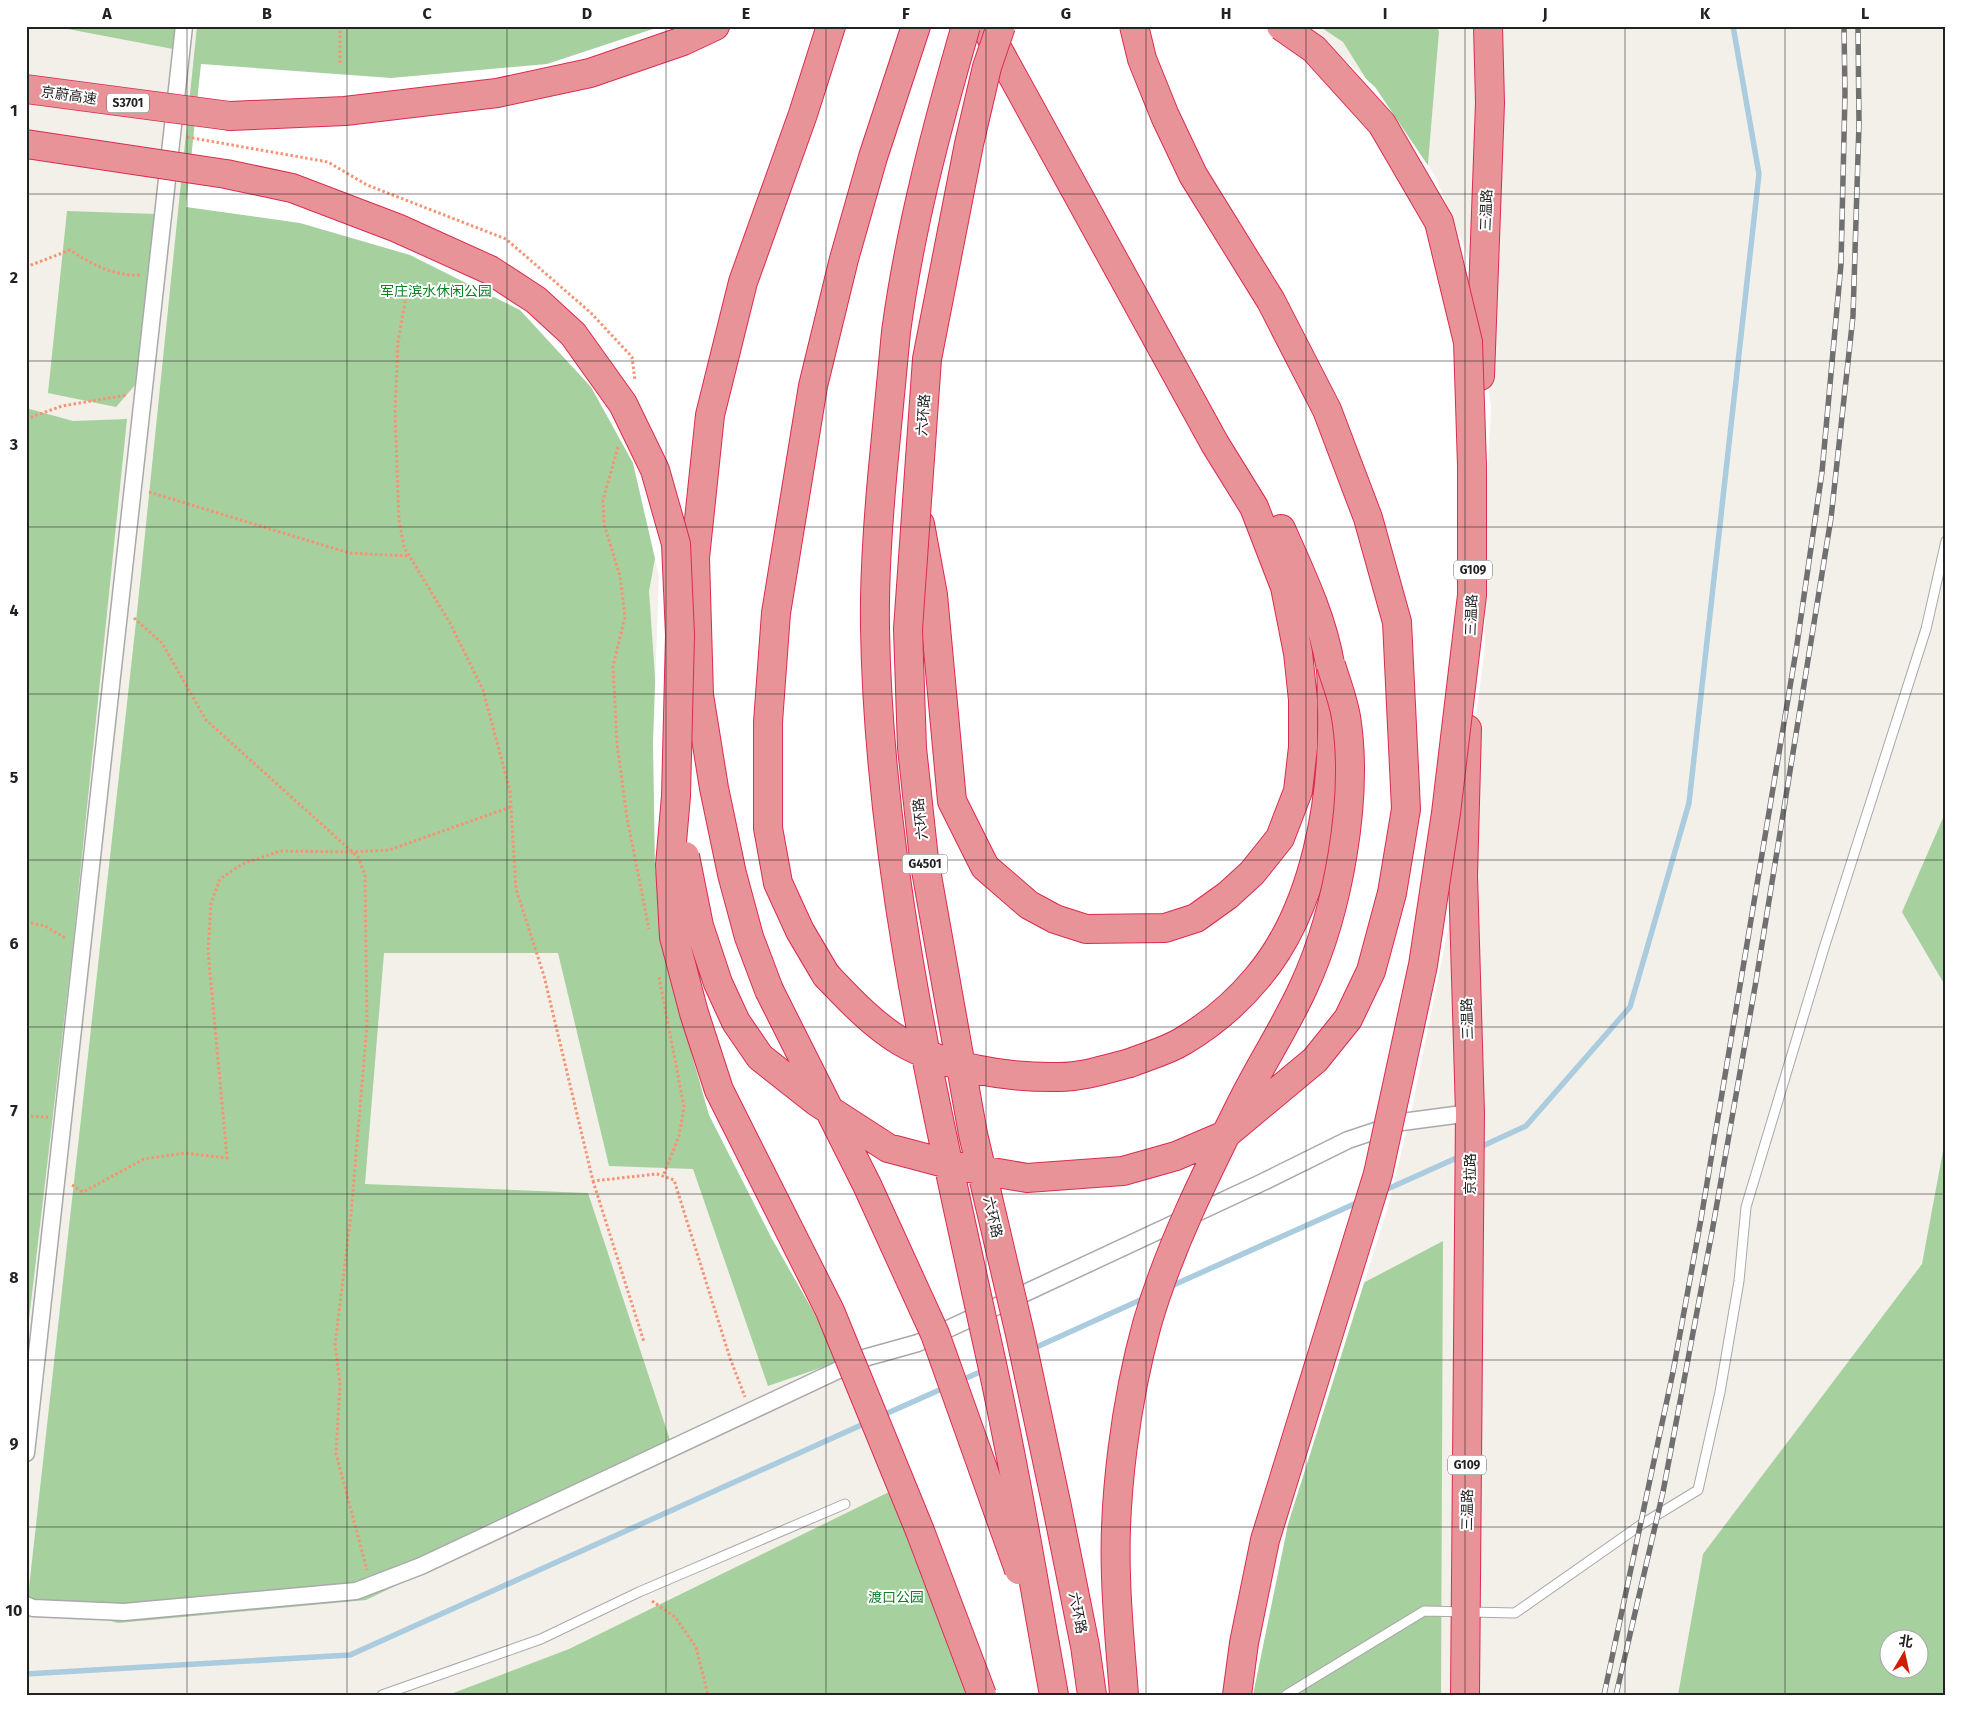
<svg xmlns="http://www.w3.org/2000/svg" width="1972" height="1721" font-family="'Fira Sans','Noto Sans SC',sans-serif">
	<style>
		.forest { fill: #a7d09f; fill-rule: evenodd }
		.pier { fill: #fff }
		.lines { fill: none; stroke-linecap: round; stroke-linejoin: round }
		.stream { stroke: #abccde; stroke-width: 5.5 }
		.lane-casing { stroke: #a9a9a9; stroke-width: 11 }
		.street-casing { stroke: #a9a9a9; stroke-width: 19 }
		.highway-casing { stroke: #da2c52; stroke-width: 30 }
		.path { stroke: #f89274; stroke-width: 3; stroke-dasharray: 2.5 2.5; stroke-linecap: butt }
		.lane { stroke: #fff; stroke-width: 9 }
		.street { stroke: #fff; stroke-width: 16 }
		.highway { stroke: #e79398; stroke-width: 28 }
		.rail-casing { stroke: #707070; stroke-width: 5.5 }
		.rail { stroke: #fff; stroke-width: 4; stroke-dasharray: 11; stroke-linecap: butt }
		.highway-bridge-casing { stroke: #da2c52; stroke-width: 30; stroke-linecap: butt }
		.highway-bridge { stroke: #e79398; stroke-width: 28 }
		.grid { fill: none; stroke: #222; stroke-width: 1; stroke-opacity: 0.55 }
		.labels { text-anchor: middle; stroke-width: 4; stroke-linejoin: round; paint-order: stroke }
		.shield { fill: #fff; stroke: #646464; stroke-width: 1 }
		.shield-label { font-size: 12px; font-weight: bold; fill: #222 }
		.street-label { font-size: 14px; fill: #222; stroke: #fff }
		.park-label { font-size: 14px; fill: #0e8226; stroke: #fff }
		.neatline { fill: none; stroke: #222; stroke-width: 2 }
		.grid-label { font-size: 16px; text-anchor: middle; font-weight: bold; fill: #222 }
	</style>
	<rect width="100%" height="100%" fill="#f2f0e9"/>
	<!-- forest -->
	<path class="forest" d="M52,26H175L173,49Z
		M197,26H808L693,354L649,591L665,820L913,1336L768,1386L693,1169L609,1166L558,953H384L365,1184L588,1193L674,1452L366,1600L118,1623L28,1597L136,622Z
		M1319,26H1435L1439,31L1427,176L1343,42Z
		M67,211L156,214L136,384L116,407L48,393Z
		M26,408L73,421L127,419L72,953L26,1345Z
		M1946,811V987L1902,912Z
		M1946,1135V1695H1678L1703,1554L1922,1264ZM1890,1638H1920V1668H1890Z
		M1443,1241L1441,1695H1150L1171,1384Z
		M940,1467L1015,1695H448L569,1649Z"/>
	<!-- pier -->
	<path class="pier" d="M662,26H1307L1375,87L1435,176L1469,259L1491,407L1485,523V645L1453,904L1412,1108L1388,1207L1288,1524L1253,1695H974L825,1332L772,1239L709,1115L671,981L655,867L653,742L659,576L633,463L591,387L520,310L410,255L300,223L186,207L201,64L391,78L547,64Z"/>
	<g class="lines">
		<!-- stream -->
		<path class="stream" d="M1476,1149L1526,1126L1630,1007L1689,803L1759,174L1733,26
			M1383,1191L1461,1156
			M1169,1287L1361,1201
			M1030,1350L1147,1297
			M959,1381L985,1370
			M881,1416L946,1387
			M26,1674L350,1655L868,1422"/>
		<defs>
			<path id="lane" d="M382,1695L541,1639L639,1592L845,1504
				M1286,1695L1424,1611L1515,1613L1642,1524L1698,1490L1720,1392L1739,1281L1746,1207L1824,948L1926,629L1946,541"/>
			<path id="street" d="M26,1453L184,26
				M26,1605L33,1608L124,1612L356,1591L421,1566L864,1358L918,1343L1263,1182L1348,1140L1402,1122L1470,1113"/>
			<path id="highway" d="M230,116L345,111L497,93L590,73L683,41L715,26
				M1480,376L1490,103L1488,26
				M920,524L933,595L952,801L985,867L1029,905L1055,919L1086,929L1165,928L1196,918L1228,895L1252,873L1280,838L1298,791L1303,747V700L1298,653L1285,587L1254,507L1215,444L985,26
				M826,975L800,931L778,883L768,828V722L776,613L813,386L844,259L873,157L916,26
				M769,990L749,937L732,874L714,788L699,695L695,558L710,415L743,282L803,114L831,26
				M1130,1063C1147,1056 1167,1051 1183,1041C1210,1025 1237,1002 1257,978C1316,909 1334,797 1332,710C1331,695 1333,679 1330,664C1322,617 1300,572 1281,529
				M1045,1645L1054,1695
				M1465,1695L1470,1113L1463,876L1467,729"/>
		</defs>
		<!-- lane casing -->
		<use href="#lane" class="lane-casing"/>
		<!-- street casing -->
		<use href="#street" class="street-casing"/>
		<!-- highway casing -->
		<use href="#highway" class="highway-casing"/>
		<!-- path -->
		<path class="path" d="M340,63V26
			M187,137L328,162L367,185L506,239L591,313L632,357L635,381
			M26,267L70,250C93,265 113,276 141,275
			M407,291L398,342L395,413L399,520L404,547L450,623L483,690L510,791L516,889L544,976L593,1181L657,1174L674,1180L730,1358L745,1397
			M26,419L62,406L127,395
			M618,447L603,500L604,524L620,576L625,617L613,666L617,744L627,818L649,929
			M149,492L349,553L409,556
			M134,618L162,643L206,720L358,857L365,875L367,1025L351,1214L335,1344L340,1384L336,1454L367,1570
			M26,922L45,926L67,939
			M659,977L684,1107L679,1136L663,1176
			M26,1116L48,1117
			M593,1181L644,1342
			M72,1185L83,1192L144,1159L185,1153L227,1158L208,951L211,903L220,879L242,864L280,851L352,852L389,850L511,807
			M652,1601L675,1617L696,1647L708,1695"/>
		<!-- lane -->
		<use href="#lane" class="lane"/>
		<!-- street -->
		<use href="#street" class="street"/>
		<!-- highway -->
		<use href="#highway" class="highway"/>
		<defs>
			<path id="rail" d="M1604,1695L1673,1372L1701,1219L1796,651L1822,472L1841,264L1845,94L1844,26
				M1616,1695L1663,1492L1712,1232L1756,981L1831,518L1853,316L1859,124L1858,26"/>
		</defs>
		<!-- rail casing -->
		<use href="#rail" class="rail-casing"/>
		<!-- rail -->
		<use href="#rail" class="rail"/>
		<defs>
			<path id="highway-bridge" d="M966,26C937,126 910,228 896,332C892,370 889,409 885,447C879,507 874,568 875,628C879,868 935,1103 986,1337C1009,1439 1027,1542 1045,1645
				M1001,26L987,67L969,144L927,359L908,629L912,748L924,859L973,1134L1020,1334L1057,1507L1085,1646L1092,1695
				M26,89L230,116
				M26,144L226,174L292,188L397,228L490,270L536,300L573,334L623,404L655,470L676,544L680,635L676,796L670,865L674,937L694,1013L719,1090L830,1311L920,1531L982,1695
				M685,856L699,926L718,983L736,1022L760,1057L817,1102L888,1148L952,1165L1027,1178L1123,1171L1176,1156L1225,1135L1315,1060L1348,1019L1371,971L1392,893L1406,809L1397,622L1368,518L1327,410L1271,301L1193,175L1165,116L1142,59L1134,26
				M826,975C849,999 872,1024 900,1041C946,1068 1006,1078 1059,1077C1083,1077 1107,1069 1130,1063
				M769,990L867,1185L935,1334L1019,1570
				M1124,1695C1121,1655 1117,1616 1116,1576C1113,1498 1126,1400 1147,1324C1169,1248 1205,1176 1240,1106C1260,1065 1285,1028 1304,986C1338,912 1359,798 1346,717C1343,699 1336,682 1331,665
				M1237,1695L1244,1643L1265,1540L1378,1174L1423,965L1446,813L1472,595V466L1468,342L1439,222L1382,124L1314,49L1281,26"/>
		</defs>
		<!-- highway-bridge casing -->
		<use href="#highway-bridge" class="highway-bridge-casing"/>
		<!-- highway-bridge -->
		<use href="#highway-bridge" class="highway-bridge"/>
	</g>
	<!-- grid -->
	<path class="grid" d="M187,26V1695M347,26V1695M507,26V1695M666,26V1695M826,26V1695M986,26V1695M1146,26V1695M1306,26V1695M1465,26V1695M1625,26V1695M1785,26V1695M26,194H1946M26,361H1946M26,527H1946M26,694H1946M26,860H1946M26,1027H1946M26,1194H1946M26,1360H1946M26,1527H1946"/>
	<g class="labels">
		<!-- shield labels -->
		<g class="shield">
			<rect x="107" y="93.5" width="42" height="19" rx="4"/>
			<rect x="1454" y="560.5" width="38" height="19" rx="4"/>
			<rect x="902.5" y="854.5" width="45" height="19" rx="4"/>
			<rect x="1448" y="1455.5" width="38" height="19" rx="4"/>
		</g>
		<g class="shield-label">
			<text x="128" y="107">S3701</text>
			<text x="1473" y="574">G109</text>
			<text x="925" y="868">G4501</text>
			<text x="1467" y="1469">G109</text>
		</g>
		<!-- street labels -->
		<g class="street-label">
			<text transform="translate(69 95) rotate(8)" y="5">京蔚高速</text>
			<text transform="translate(1486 210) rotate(-88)" y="5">三温路</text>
			<text transform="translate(923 415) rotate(-86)" y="5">六环路</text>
			<text transform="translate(1471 615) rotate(-88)" y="5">三温路</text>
			<text transform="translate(920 819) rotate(-96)" y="5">六环路</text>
			<text transform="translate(1467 1019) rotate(-92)" y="5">三温路</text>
			<text transform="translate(1470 1174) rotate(-90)" y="5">京拉路</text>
			<text transform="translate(993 1217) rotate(77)" y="5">六环路</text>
			<text transform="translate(1467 1510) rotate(-89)" y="5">三温路</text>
			<text transform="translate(1078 1613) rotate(79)" y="5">六环路</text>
		</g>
		<!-- park labels -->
		<g class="park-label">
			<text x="436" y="296">军庄滨水休闲公园</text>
			<text x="896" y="1602">渡口公园</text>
		</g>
	</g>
	<!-- border -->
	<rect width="1972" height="1721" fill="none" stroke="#ffffff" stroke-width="55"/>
	<!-- north arrow -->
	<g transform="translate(1904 1654) rotate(9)"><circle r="24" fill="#ffffff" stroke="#a7a7a7"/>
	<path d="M0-4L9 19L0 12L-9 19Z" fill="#d11d03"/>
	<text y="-8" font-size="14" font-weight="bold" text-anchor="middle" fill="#222222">北</text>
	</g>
	<rect x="28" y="28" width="1916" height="1666" class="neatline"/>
	<g class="grid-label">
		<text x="107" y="19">A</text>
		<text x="267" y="19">B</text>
		<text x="427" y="19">C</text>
		<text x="587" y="19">D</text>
		<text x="746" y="19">E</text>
		<text x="906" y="19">F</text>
		<text x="1066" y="19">G</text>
		<text x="1226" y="19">H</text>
		<text x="1385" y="19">I</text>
		<text x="1545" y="19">J</text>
		<text x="1705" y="19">K</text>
		<text x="1865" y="19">L</text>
		<text x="14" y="116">1</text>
		<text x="14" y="283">2</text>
		<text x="14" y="450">3</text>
		<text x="14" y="616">4</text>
		<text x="14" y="783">5</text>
		<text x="14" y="949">6</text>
		<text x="14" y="1116">7</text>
		<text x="14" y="1283">8</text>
		<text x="14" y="1449">9</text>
		<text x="14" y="1616">10</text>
	</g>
</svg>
